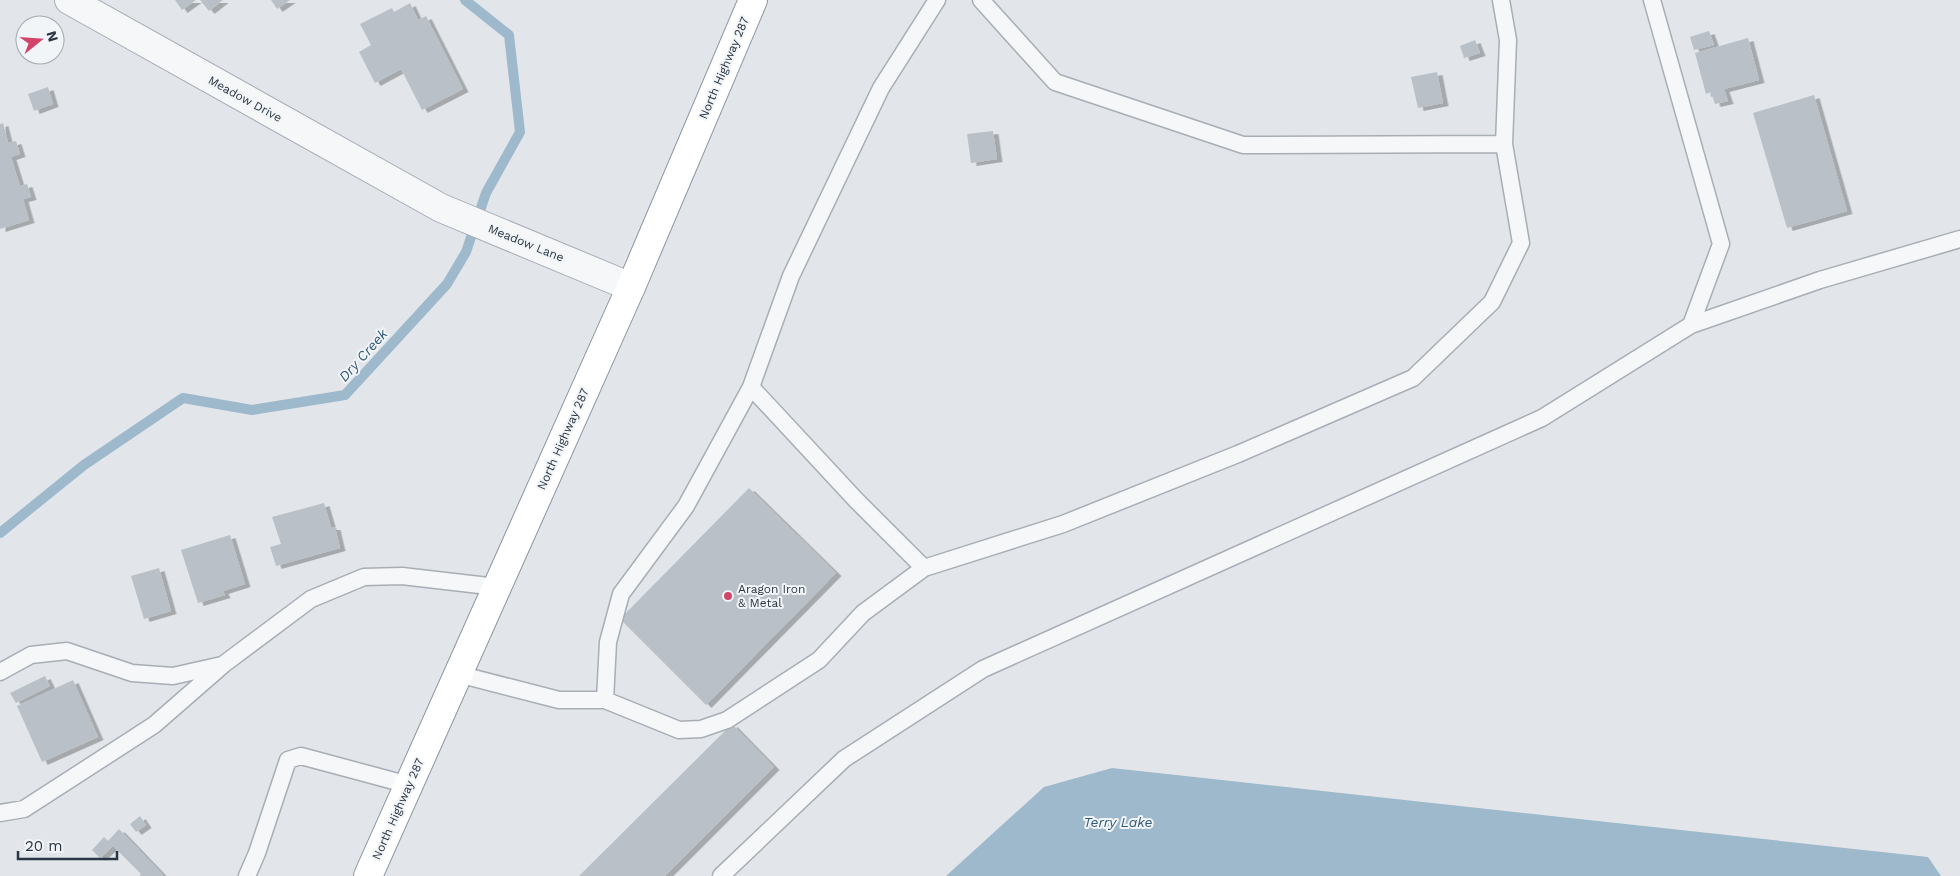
<svg xmlns="http://www.w3.org/2000/svg" width="1960" height="876" font-family="'Work Sans',sans-serif">
	<style>
		.water { fill: #9db9cb }
		.lines { fill: none; stroke-linecap: round; stroke-linejoin: round }
		.stream { stroke: #9db9cb; stroke-width: 10 }
		.building { fill: #b9c0c8; filter: url(#shadow) }
		.service-casing { stroke: #a7aeb5; stroke-width: 19 }
		.minor-casing { stroke: #a7aeb5; stroke-width: 30 }
		.trunk-casing { stroke: #8996a2; stroke-width: 30 }
		.service { stroke: #f5f7f9; stroke-width: 16 }
		.minor { stroke: #f5f7f9; stroke-width: 28 }
		.trunk { stroke: #fff; stroke-width: 28 }
		.poi-dot { fill: #d1456b; stroke: #f2f5f8; stroke-width: 2 }
		.labels { text-anchor: middle; stroke-width: 4; stroke-linejoin: round; paint-order: stroke }
		.street-label { font-size: 12px; fill: #2a3643; stroke: #f2f5f8 }
		.poi-label { font-size: 12px; fill: #2a3643; stroke: #f2f5f8; text-anchor: start }
		.water-label { font-size: 14px; font-style: italic; fill: #335a78; stroke: #f2f5f8 }
	</style>
	<defs>
		<filter id="shadow"><feDropShadow dx="5.5" dy="3" stdDeviation="0" flood-color="#0004"/></filter>
	</defs>
	<rect width="100%" height="100%" fill="#e2e6eb"/>
	<!-- water -->
	<path class="water" d="M1112,768L1928,857L1941,876H946L1044,787Z"/>
	<g class="lines">
		<!-- stream -->
		<path class="stream" d="M0,533L84,465L183,398L252,410L345,395L447,284L466,252L486,193L520,132L509,35L465,0"/>
	</g>
	<!-- building -->
	<path class="building" d="M175,0H196L182,10Z
		M200,0H223L209,11Z
		M271,0H290L277,9Z
		M410,3L418,20L426,16L463,89L422,110L401,69L375,83L359,52L371,45L360,24L392,8L394,12Z
		M1709,31L1714,45L1694,50L1690,37Z
		M1748,38L1759,80L1724,89L1728,101L1715,104L1711,92L1706,94L1695,53Z
		M1475,40L1480,53L1464,58L1460,46Z
		M1437,72L1443,103L1418,108L1411,77Z
		M48,87L53,104L34,111L28,94Z
		M1814,95L1847,211L1787,228L1753,113Z
		M3,123L8,143L16,141L20,154L11,157L20,186L27,184L31,197L23,199L29,220L0,229V124Z
		M993,131L997,159L971,163L967,134Z
		M749,488L836,573L706,705L620,619Z
		M324,503L331,527H335L340,548L276,566L270,547L281,544L272,517Z
		M230,535L245,584L223,591L225,595L198,603L181,550Z
		M159,568L171,611L144,619L131,576Z
		M45,676L50,686L16,703L10,693Z
		M73,680L98,737L42,762L17,706Z
		M732,724L774,767L665,876H579Z
		M140,816L146,825L136,832L130,824Z
		M119,829L164,876H139L141,874L113,846L100,858L92,850L104,837L108,841Z"/>
	<g class="lines">
		<defs>
			<path id="service" d="M981,0L1055,82L1243,145L1504,144
				M1691,325L1820,280L1960,239
				M751,387L856,500L924,568L1063,524L1238,454L1413,378L1492,302L1521,243L1504,144L1508,40L1501,0
				M0,672L31,655L67,651L132,673L173,676L222,665
				M458,674L559,700H605L608,642L621,594L686,506L751,387L791,276L881,88L937,0
				M605,700L679,730L701,729L727,720L819,660L863,613L924,568
				M0,813L24,809L154,725L224,664L311,599L364,577L402,576L497,587
				M247,876L257,853L288,760L301,756L409,785
				M721,876L844,759L983,669L1542,418L1691,325L1721,244L1652,0"/>
			<path id="minor" d="M69,0L441,208L631,287"/>
			<path id="trunk" d="M368,876L631,287L753,0"/>
		</defs>
		<!-- service casing -->
		<use href="#service" class="service-casing"/>
		<!-- minor casing -->
		<use href="#minor" class="minor-casing"/>
		<!-- trunk casing -->
		<use href="#trunk" class="trunk-casing"/>
		<!-- service -->
		<use href="#service" class="service"/>
		<!-- minor -->
		<use href="#minor" class="minor"/>
		<!-- trunk -->
		<use href="#trunk" class="trunk"/>
	</g>
	<!-- markers -->
	<circle class="poi-dot" cx="728" cy="596" r="5"/>
	<g class="labels">
		<!-- street labels -->
		<g class="street-label">
			<text transform="translate(724 68) rotate(-67)" y="4">North Highway 287</text>
			<text transform="translate(245 99) rotate(29)" y="4">Meadow Drive</text>
			<text transform="translate(526 243) rotate(22)" y="4">Meadow Lane</text>
			<text transform="translate(563 439) rotate(-66)" y="4">North Highway 287</text>
			<text transform="translate(398 809) rotate(-66)" y="4">North Highway 287</text>
		</g>
		<!-- poi labels -->
		<g class="poi-label">
			<text x="738" y="593">Aragon Iron<tspan x="738" dy="14">&amp; Metal</tspan></text>
		</g>
		<!-- water labels -->
		<g class="water-label">
			<text transform="translate(363 355) rotate(-48)" y="5">Dry Creek</text>
			<text x="1118" y="827">Terry Lake</text>
		</g>
	</g>
	<!-- north arrow -->
	<g transform="translate(40 40) rotate(73)"><circle r="24" fill="#f2f5f8" stroke="#a2a9b0"/>
	<path d="M0-4L9 19L0 12L-9 19Z" fill="#d1456b"/>
	<text y="-8" font-size="14" font-weight="bold" text-anchor="middle" fill="#2a3643">N</text>
	</g>
	<!-- scale -->
	<path d="M18 851v8h99v-8" fill="none" stroke="#2a3643" stroke-width="2.5"/>
	<text x="25" y="851" font-size="15" fill="#2a3643" stroke="#f2f5f8" stroke-width="4" paint-order="stroke">20 m</text>
</svg>
